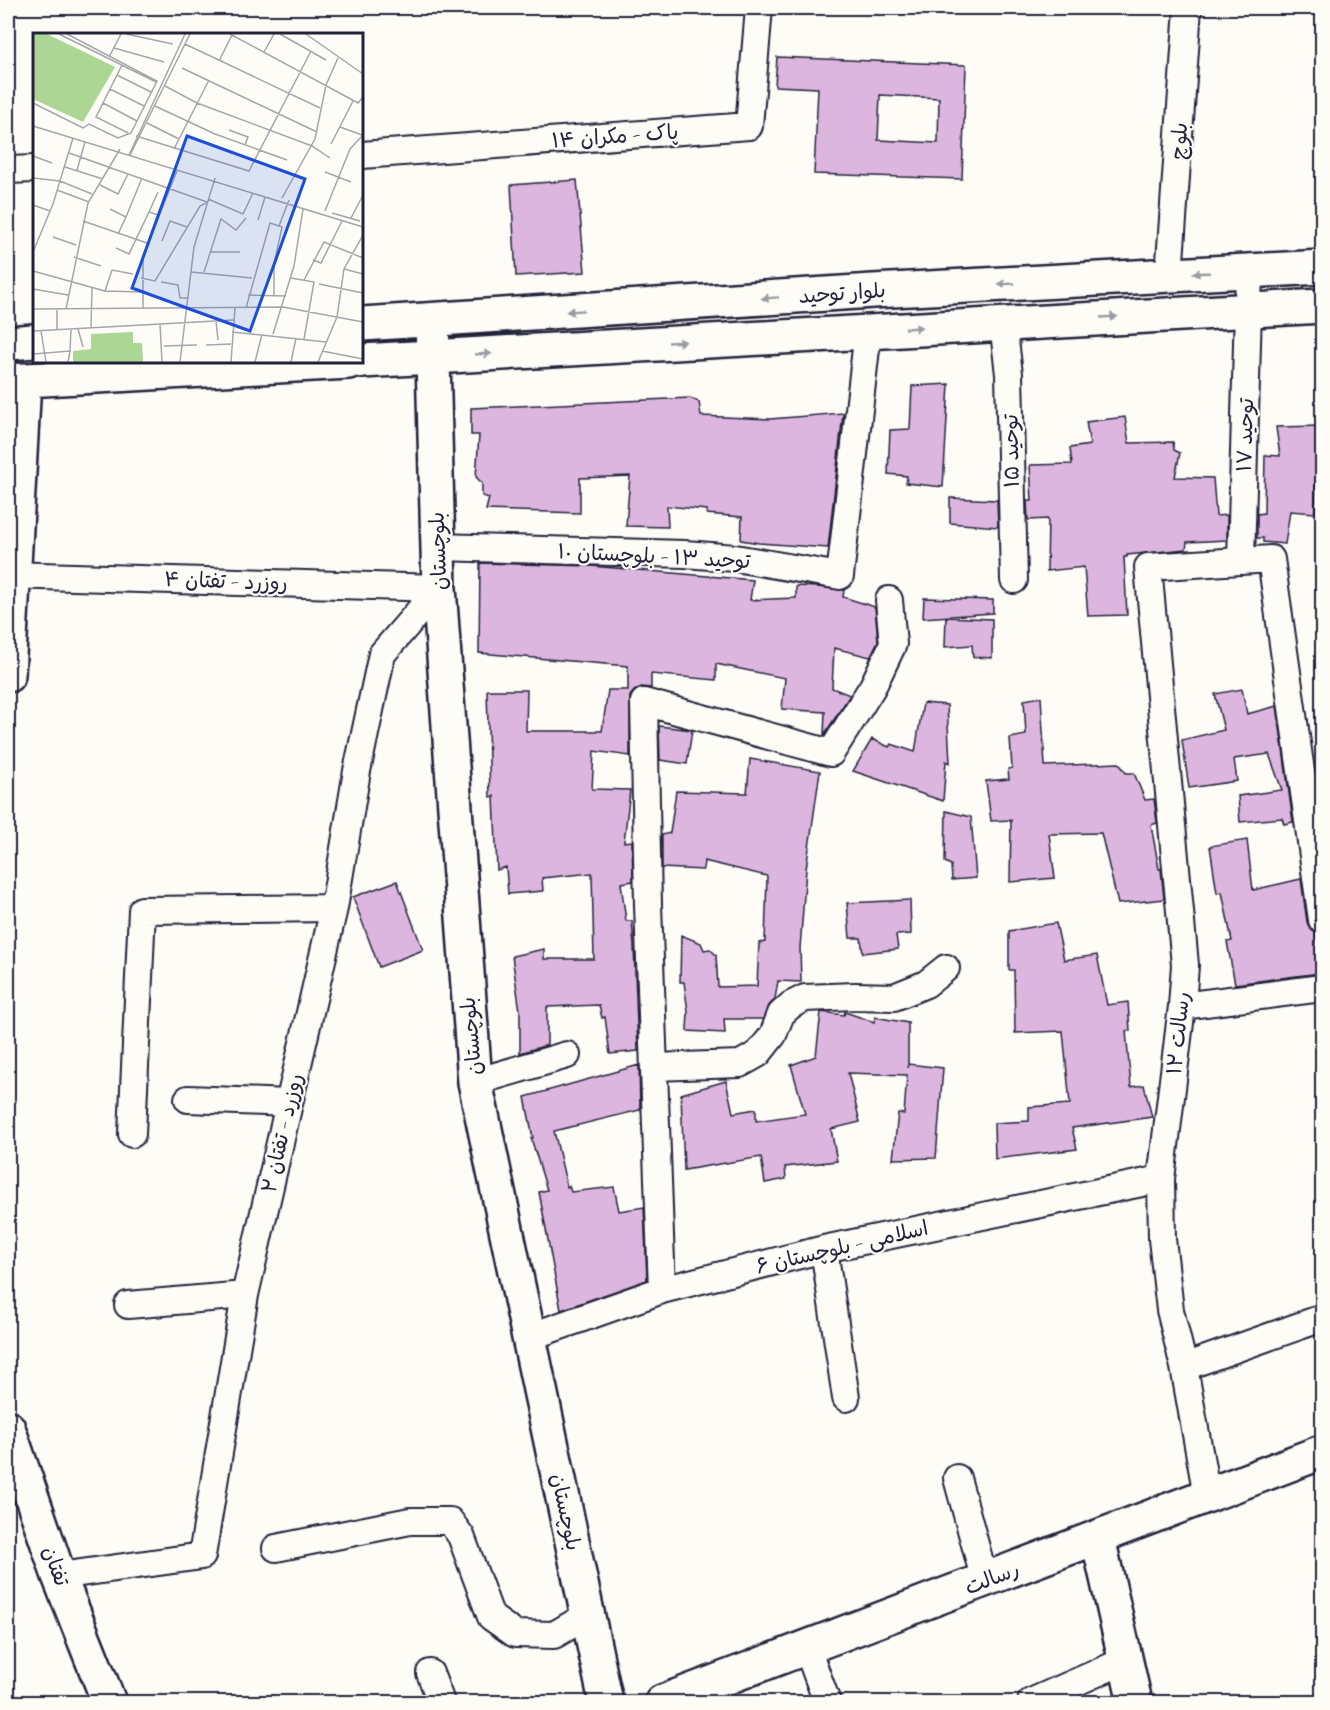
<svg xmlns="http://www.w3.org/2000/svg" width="1330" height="1710" font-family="'Indie Flower','Playpen Sans Arabic',sans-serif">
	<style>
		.building { fill: #ddb6df; stroke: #22223b; stroke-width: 1.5; fill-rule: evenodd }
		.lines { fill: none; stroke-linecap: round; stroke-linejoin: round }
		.street-casing { stroke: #22223b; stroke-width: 30 }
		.secondary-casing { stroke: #22223b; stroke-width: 38 }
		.street { stroke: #fdfcf7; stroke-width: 26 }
		.secondary { stroke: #fdfcf7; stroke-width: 33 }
		.oneway { fill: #9a9aa2 }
		.labels { text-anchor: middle; stroke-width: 4.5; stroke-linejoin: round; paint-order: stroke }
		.street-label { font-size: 21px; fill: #22223b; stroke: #fdfcf7 }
		.inset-road { fill: none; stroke: #a5a5ac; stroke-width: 1.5 }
		.view { fill: #1d4ed8; fill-opacity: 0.15; stroke: #1d4ed8; stroke-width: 3 }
		.inset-edge { fill: none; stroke: #22223b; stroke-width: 3 }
	</style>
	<rect width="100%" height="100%" fill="#fdfcf7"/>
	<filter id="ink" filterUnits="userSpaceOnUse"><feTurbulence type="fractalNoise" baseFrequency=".0167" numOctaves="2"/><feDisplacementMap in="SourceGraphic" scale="12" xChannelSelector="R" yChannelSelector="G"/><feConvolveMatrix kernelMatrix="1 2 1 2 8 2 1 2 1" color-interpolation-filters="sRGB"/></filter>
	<g filter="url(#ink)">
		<!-- building -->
		<path class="building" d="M777,57L966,65L962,179L814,174L818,88L775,86ZM880,95L939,98L938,143L878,140Z
			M577,180L585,272L516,276L511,185Z
			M949,384L943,487L906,483L907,476L888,474L890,430L910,429L912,386Z
			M690,398L699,402L701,416L770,419L843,413L828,548L759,543L741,540L742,517L707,514V510L667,506L668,527L626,526L630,476L580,478V513L486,510L489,498L482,496V483L476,477L479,435H471V408Z
			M1125,417L1129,443L1173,442L1174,450L1180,453L1175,477L1213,478L1216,516L1227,515V540L1187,542L1186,549L1127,555V557H1124L1127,615L1088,616L1084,567L1047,571L1048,519L1028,520L1027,501H1032L1030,465L1072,464L1070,448L1090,445L1086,422Z
			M1323,426V478H1316L1315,513L1290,511L1285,544L1263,542V538H1257V514L1264,513L1265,455L1280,456L1276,427Z
			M950,498L997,500L998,527L950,523Z
			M480,563L591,566L753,580L750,600L796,598V586L817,587L844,590L843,597L875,607L878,641L870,657L834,648L832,688L850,695L824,735L825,712L782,709L785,678L716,664V680L651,674V688L641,687L634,691L630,696V756L594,751L592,789L630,790L624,842L632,841L633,881L621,883L626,921H632L634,946L638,1051L610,1054L605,1017L602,1018L599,1005L547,1007V1045L520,1053V1011L512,956L544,949V959H594L592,873L542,878L543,891L508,894L506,867L497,870L494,796L490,797L487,690H527L526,731H602L608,690H628V666L479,653Z
			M924,598L993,600V613L923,618Z
			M946,617L992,619V658L973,657L972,645L945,647Z
			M1242,689L1247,714L1277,706L1293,822L1284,824L1282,818L1240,822L1238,796L1282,790L1269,754L1234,759L1237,781L1189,788L1182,740L1224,730L1215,694Z
			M1041,697L1045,766L1119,763L1126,773H1134L1145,800L1154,799L1157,823L1151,825L1159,869H1161L1164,899L1118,904L1101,833L1049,834L1055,878L1010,882L1011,820L991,821L986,781L1009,779L1008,769L1012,768L1010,738L1026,735L1024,700Z
			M923,703L947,705L950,763L946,761L943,801L853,771L872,739L889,747L891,744L915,752Z
			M659,726L692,730L687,764L660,760Z
			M750,759L820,771L806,869L800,948L801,982L778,981L775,999L767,1008L763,1019H724L725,1033L687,1031L688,1012L684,982H680L681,935L701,943L704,950L710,949L716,955L718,987L757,986L759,943L765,942L767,876L704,861L703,870L662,868V835L670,833L676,791L747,793Z
			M946,811L971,817L976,878L952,880L951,865L945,862Z
			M1247,840L1253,890L1301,879L1307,922L1310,929L1316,933L1320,973L1235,984L1227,942L1232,941L1222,892L1217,893L1210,846Z
			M397,881L423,950L379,967L353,897Z
			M910,900L911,934L896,935L898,949L863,953L861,938H850L847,903Z
			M1056,923L1064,960L1097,955L1107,1005L1128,1002L1130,1031H1126L1131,1087L1144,1085L1152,1117L1072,1128L1077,1149L995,1159L994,1123L1029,1121V1107L1070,1104L1063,1031L1015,1033L1014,970H1009V931Z
			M821,1012L844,1015L845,1012L874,1022L875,1017L908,1023V1068V1064L943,1068L936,1158L893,1159L898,1113L904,1114L907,1075L848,1073L860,1122L831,1129L837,1161L785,1167L786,1179L765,1183L761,1157L684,1170L681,1094L726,1081L733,1113L756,1109V1121L805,1114L791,1065L816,1056Z
			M639,1065L640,1110L554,1131L567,1187L569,1186L571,1192L614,1187L619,1211L644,1207L647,1280L561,1310L539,1192L547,1190L531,1138H533L525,1097Z"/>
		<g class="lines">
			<defs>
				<path id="street" d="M362,155L749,126L759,8
					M8,170L34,169
					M1169,275L1188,8
					M1003,323L1009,374L1014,580
					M438,547L685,554L735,558L840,576L868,331
					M1241,560L1249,272
					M8,575L439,588
					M1182,1006L1322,988
					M654,1067L740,1064L758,1054L773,1035L781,1014L791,1005L805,998L855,996L894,997L926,984L946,968
					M475,1082L567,1055
					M188,1099L289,1103
					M132,1134L142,910L334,908
					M824,1249L846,1398
					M662,1290L648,905L644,702L831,753L873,686L893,644L889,600
					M128,1305L245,1295
					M529,1337L662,1290L824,1249L1161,1179
					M1184,1367L1322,1318
					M957,1478L985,1581
					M1207,1496L1184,1367L1170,1310L1162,1239L1161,1179L1182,1006L1185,965L1148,567L1271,559L1322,920
					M276,1548L410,1521H450L461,1536L491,1617L515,1634L554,1635L588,1615
					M59,1576L202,1556L245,1295L334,908L357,771L382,654L439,588
					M807,1648L827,1702
					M430,1673L441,1702
					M1031,1702L1124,1661"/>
				<path id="secondary" d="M432,320L439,588L475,1082L606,1702
					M362,324L873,291L1322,267
					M8,343L34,341
					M362,361L1322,306
					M8,381L349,362
					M8,675L24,381
					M8,1428L59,1576L109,1702
					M1098,1538L1135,1702
					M662,1702L1322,1452"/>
			</defs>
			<!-- street casing -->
			<use href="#street" class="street-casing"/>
			<!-- secondary casing -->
			<use href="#secondary" class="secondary-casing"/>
			<!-- street -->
			<use href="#street" class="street"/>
			<!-- secondary -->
			<use href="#secondary" class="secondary"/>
		</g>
		<!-- one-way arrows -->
		<defs><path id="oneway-solid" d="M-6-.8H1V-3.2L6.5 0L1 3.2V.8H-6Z" transform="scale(1.5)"/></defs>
		<g class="oneway">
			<use href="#oneway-solid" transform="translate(1201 273) rotate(178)"/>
			<use href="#oneway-solid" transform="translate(1006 284) rotate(177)"/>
			<use href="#oneway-solid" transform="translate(770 298) rotate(176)"/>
			<use href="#oneway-solid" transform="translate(575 311) rotate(176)"/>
			<use href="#oneway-solid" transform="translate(1109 317) rotate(-3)"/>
			<use href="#oneway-solid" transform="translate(914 328) rotate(-3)"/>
			<use href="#oneway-solid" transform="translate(677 342) rotate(-3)"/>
			<use href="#oneway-solid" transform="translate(483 354) rotate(-3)"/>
		</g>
	</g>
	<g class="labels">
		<!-- street labels -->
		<g class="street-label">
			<text transform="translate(615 136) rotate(-4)" y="7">پاک - مکران ۱۴</text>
			<text transform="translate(1179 141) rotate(-86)" y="7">بلوچ</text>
			<text transform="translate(842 293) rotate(-4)" y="7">بلوار توحید</text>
			<text transform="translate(1245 435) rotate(-88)" y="7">توحید ۱۷</text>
			<text transform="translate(1011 451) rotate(-91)" y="7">توحید ۱۵</text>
			<text transform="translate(438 551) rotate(-92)" y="7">بلوچستان</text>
			<text transform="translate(654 556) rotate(3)" y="7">توحید ۱۳ - بلوچستان ۱۰</text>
			<text transform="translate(226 581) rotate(2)" y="7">روزرد - تفتان ۴</text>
			<text transform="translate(1178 1033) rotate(-84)" y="7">رسالت ۱۲</text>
			<text transform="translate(471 1036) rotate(-95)" y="7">بلوچستان</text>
			<text transform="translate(282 1133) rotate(-77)" y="7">روزرد - تفتان ۲</text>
			<text transform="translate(842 1247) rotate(-13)" y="7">اسلامی - بلوچستان ۶</text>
			<text transform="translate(566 1512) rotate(78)" y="7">بلوچستان</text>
			<text transform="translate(56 1566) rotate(70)" y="7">تفتان</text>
			<text transform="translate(992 1578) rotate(-21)" y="7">رسالت</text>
		</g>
	</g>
	<!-- overview -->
	<g transform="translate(33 33)">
		<rect width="330" height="330" fill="#fdfcf7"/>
		<path d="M0,1H14L82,34L50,89L0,66ZM100,299V310H109L110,329H40V318L58,316V301Z" fill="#acd694"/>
		<path class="inset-road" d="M26,1L123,49M93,1L140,11M197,1L325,70L330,64M247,1L293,27M273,1L330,41M152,11L287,75M81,15L131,29M231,19L241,1M76,24L88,1M186,28L199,2M89,32L63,84L95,100M149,35L284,99M84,42L118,59M132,53L164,70L279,113L297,125M77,56L111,73M0,70L50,95L56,91L85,105L98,100L124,48L34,1M70,70L104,88M122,73L182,101L254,127M114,90L146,106M0,93L330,194M307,94L329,102M196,97L215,104L212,112M103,103L216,138L278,18M298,111L320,68M141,116L176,47M36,120L174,169M96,122L152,1M97,122L157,1M0,123L19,130M221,128L259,141M32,134L70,146M44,137L52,109M292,139L318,149M0,145L27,148L59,161M67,152L85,161L95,141M24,157L56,169M249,165L282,106L293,52L305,25M175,166L210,181L220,160M0,172L17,178M77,176L93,184L85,201M292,178L317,116L330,102M116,179L125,159M299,180L327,188M93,184L109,145M318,185L330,162M225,187L232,164M50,188L114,210M246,193L256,167M20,204L43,212M129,208L137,188L154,194M83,215L96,221L116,179L125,182M0,219L20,171L40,105M177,219H207M41,224L68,233M280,227L288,230L309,188M311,236L330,241M0,238L72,258L79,237L100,241M158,239L219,245M171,239L188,186L203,197L213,185M108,245L122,248L167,173L173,170M258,245L281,249L271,306M271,247L291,209L330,225M128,249L145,252L147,265H154M286,251L330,260M0,256L35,262M72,258L109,259M215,262L253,263M213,275L237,190L249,194L241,231V263M0,276L250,274L330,289M33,276L55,170L87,116M110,276V223L144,138M183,288L185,307M127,291L129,329M58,295L59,255M45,296L50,314M24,297V277M0,298L200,287M8,298L13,329M199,299L293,309M240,301L261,233L270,176M173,312L198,311M131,313L164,312M37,318L38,296M289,318L330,326M0,321L37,318L35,329M147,329L161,214L182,145M198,329L202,275M222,329L229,301M258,329L263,305M285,329L304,284L311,236L330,202"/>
		<path class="view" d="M154,103L272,146L217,298L99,255Z"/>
		<rect width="330" height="330" class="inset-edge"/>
	</g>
	<!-- margin -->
	<rect width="1330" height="1710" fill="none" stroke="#fdfcf7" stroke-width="30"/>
	<rect x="15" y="15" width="1300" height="1680" fill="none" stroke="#22223b" stroke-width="2" filter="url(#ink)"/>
</svg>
